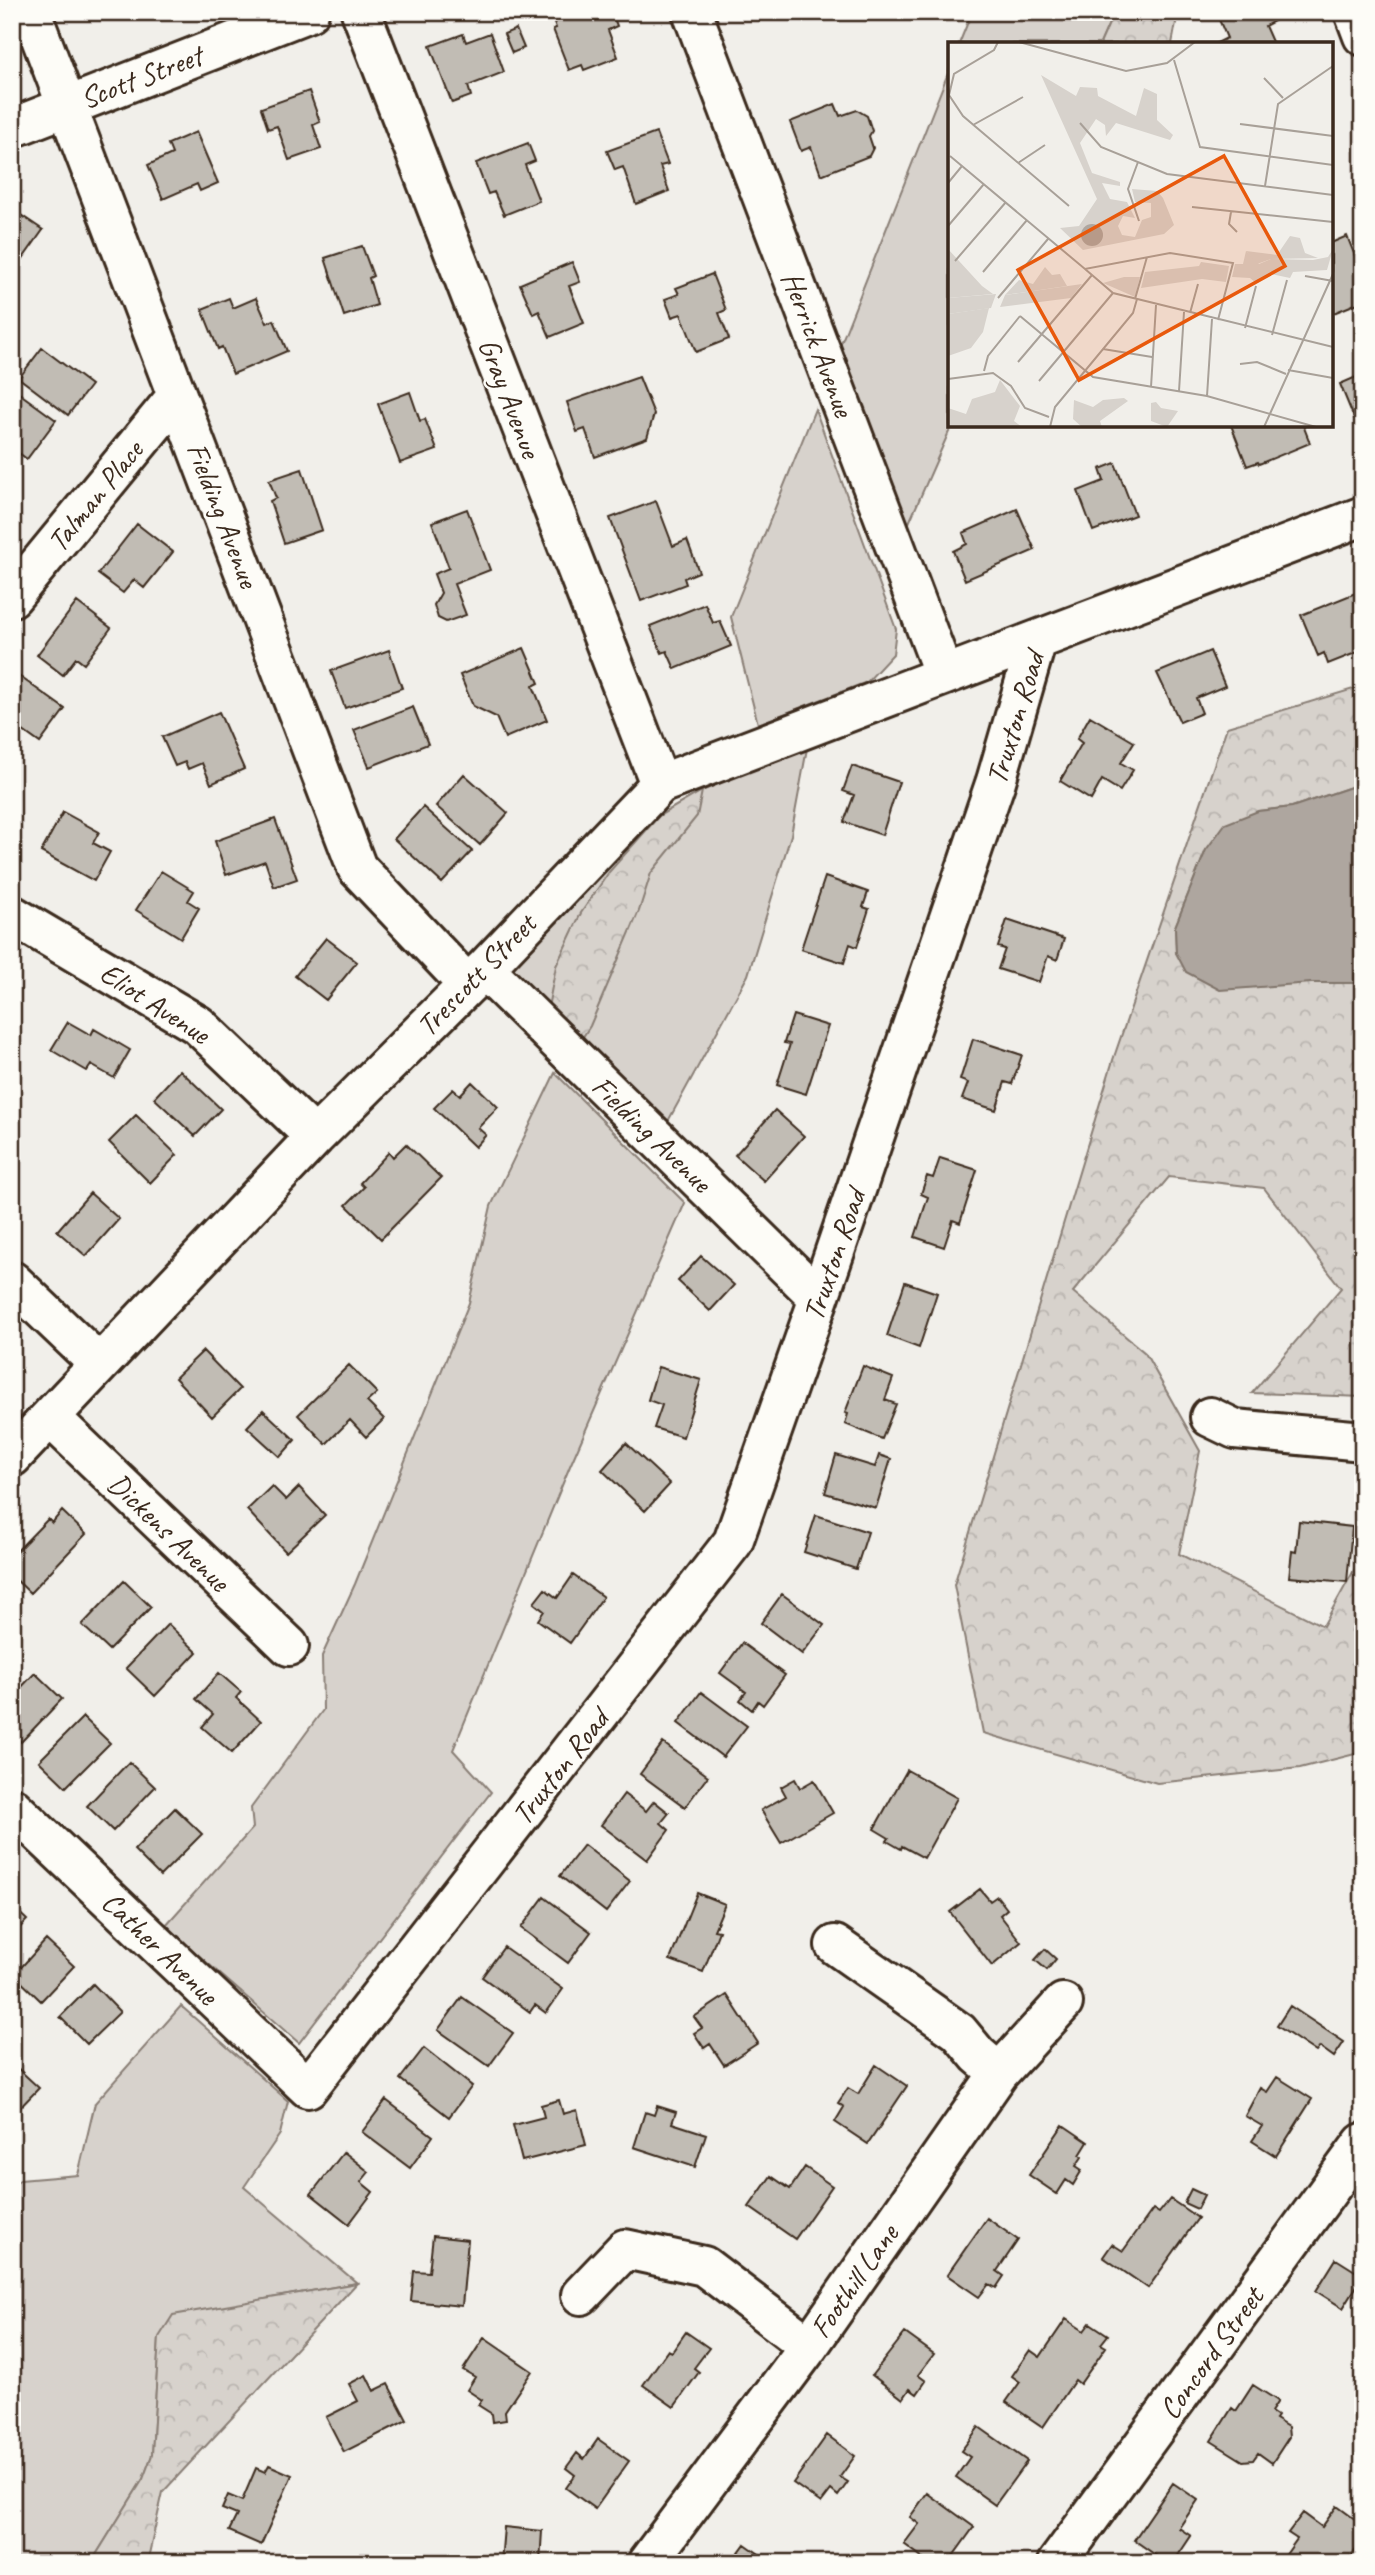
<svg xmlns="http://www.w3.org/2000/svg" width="1375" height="2575" font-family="Caveat,sans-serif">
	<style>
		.grass { fill: #d7d2cc; stroke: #897e75; stroke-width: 2 }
		.forest { fill: url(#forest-crowns); stroke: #897e75; stroke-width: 2 }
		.water { fill: #aea69f; stroke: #80746b; stroke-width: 2 }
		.building { fill: #c1bcb4; stroke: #3b2a1e; stroke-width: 2 }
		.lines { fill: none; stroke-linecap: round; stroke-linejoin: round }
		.minor-casing { stroke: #3b2a1e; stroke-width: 44 }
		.minor { stroke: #fdfcf7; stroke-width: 38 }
		.labels { text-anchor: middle; stroke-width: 5; stroke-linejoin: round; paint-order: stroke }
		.street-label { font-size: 30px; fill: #3b2a1e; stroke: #fdfcf7 }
		.inset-road { fill: none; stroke: #a8a098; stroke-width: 2 }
		.view { fill: #e8590c; fill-opacity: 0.15; stroke: #e8590c; stroke-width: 3.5 }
		.inset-edge { fill: none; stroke: #3b2a1e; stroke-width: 3.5 }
	</style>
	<defs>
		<pattern id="forest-crowns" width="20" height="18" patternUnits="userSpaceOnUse" patternTransform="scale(1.75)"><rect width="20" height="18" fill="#d7d2cc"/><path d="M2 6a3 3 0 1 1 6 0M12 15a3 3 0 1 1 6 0" fill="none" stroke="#b9b4af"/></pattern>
	</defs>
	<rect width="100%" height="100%" fill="#f1efea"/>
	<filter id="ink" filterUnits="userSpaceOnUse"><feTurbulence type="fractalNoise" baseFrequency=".0143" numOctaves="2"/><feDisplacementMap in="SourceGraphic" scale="14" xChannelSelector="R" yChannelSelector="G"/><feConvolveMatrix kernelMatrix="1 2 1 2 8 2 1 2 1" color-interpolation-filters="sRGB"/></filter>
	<g filter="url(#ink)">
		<!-- grass -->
		<path class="grass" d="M972,12H1114L1100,44H959Z
			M950,68V425H952L905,532L836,356Z
			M815,409L896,629L893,654L867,682L758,724L731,617Z
			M808,743L791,835L748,975L666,1125L498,966L634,830L702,791Z
			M555,1073L685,1203L570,1466L453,1750L491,1792L299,2043L165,1926L253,1828L251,1808L323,1710L322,1656L355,1584L469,1303L491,1206Z
			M181,2006L288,2101L280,2134L244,2187L357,2283L265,2299L159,2338L152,2455L143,2479L91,2563H12V2310L16,2284L12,2278V2187L20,2180L78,2175L95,2103Z"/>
		<!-- forest -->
		<path class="forest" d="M1114,12H1178L1172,44H1100Z
			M1363,686V783L1292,807L1258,811L1206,850L1175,927L1176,953L1311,983H1363V1397L1252,1393L1341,1288L1264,1188L1169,1177L1073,1292L1145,1353L1200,1451L1179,1554L1323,1626L1363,1554V1752L1300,1768L1157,1783L983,1733L954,1585L1113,1060L1227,727Z
			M702,791L697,816L651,873L639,911L590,1026L577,1046L546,1018L556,966L581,913L609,872L659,816Z
			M357,2283L163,2492L147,2563H91L143,2479L152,2455L159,2337L173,2315Z"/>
		<!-- water -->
		<path class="water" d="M1363,783V983H1311L1220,990L1186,972L1176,953L1175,927L1206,850L1225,824L1258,811L1292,807Z"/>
		<!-- building -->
		<path class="building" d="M561,12H612L617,26L608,30L618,57L584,70L582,65L569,70L553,29L556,28L552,16Z
			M1222,12H1270L1274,21L1265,26L1273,44H1215L1227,38L1217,15Z
			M516,29L524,48L512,53L504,34Z
			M490,33L504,72L468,86L471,96L452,103L430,46L463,34L466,42Z
			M309,91L320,122L313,125L321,149L289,160L277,126L268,129L261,108Z
			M835,104L840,116L857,110L867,116L872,131L869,136L873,148L869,156L821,175L811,147L801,151L790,122Z
			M196,132L218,183L200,191L197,184L163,199L148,165L172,154L168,144Z
			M656,133L668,164L660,166L669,191L636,204L623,167L615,170L607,151Z
			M528,143L535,161L525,165L539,201L504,215L494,192L488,194L476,163Z
			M12,209L43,230L19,264L12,259Z
			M1347,236L1363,276V301L1331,314V243Z
			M362,246L373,276L369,278L377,305L344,316L325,258Z
			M572,262L580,282L569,286L584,323L550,337L539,311L533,314L520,284Z
			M712,274L726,310L719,313L729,339L696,352L681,314L672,317L665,299L679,294L676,288Z
			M229,298L233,308L256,298L267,323L274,320L287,351L233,374L222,347L218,349L202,309Z
			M42,348L91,385L68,415L19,378Z
			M1363,374V415L1354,418L1340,384Z
			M639,377L654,414L647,438L595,457L585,429L577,432L567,402Z
			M12,388L56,420L27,459L12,448Z
			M410,392L420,421L425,419L437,450L400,463L378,404Z
			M1231,425H1303L1310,443L1259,464L1258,462L1247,466Z
			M1115,463L1135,515L1093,531L1078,491L1104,481L1100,469Z
			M302,469L322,530L284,543L270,501L276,498L269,480Z
			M656,501L673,546L687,540L699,572L684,578L686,584L641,601L610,518Z
			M467,509L490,570L454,584L466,615L446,622L438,618L434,605L441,593L434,574L449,568L432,522Z
			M1017,509L1035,550L965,580L953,551L967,544L963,533Z
			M137,524L173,552L144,588L134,580L123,593L98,574Z
			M1363,590V650L1328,664L1324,653L1318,656L1301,615Z
			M77,602L111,628L84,664L76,658L63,675L37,655Z
			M705,604L713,623L720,621L731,646L675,669L667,651L662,653L650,626Z
			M524,648L539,683L533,686L547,720L505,738L496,717L473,706L460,675Z
			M389,650L402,688L345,708L331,671Z
			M1210,651L1225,686L1196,698L1202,713L1180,722L1157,673Z
			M16,674L65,709L40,743L12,723V679Z
			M413,707L428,744L369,767L354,730Z
			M219,712L244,769L211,784L202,763L188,769L185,762L175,766L162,737Z
			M1090,716L1134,742L1121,763L1133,770L1120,791L1102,780L1091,800L1060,781L1082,743L1077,739Z
			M852,766L899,782L882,835L844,822L854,795L843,791Z
			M464,774L508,813L480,845L436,806Z
			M423,807L472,851L442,883L394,839Z
			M63,812L99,832L93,843L110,852L94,881L41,852Z
			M275,819L297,879L274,887L265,861L226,875L215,841Z
			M161,871L194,891L188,901L199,908L181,938L136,910Z
			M825,877L868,892L863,907L869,909L857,947L850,944L844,963L801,949Z
			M1007,920L1064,939L1057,960L1048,956L1039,982L998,969L1005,949L998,947Z
			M326,938L357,962L326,1000L295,976Z
			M793,1015L828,1026L806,1094L777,1085L790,1044L784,1043Z
			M68,1022L91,1035L94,1029L130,1050L114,1078L91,1065L87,1071L51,1050Z
			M973,1039L1022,1055L1012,1084L1005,1082L996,1110L962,1099L968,1083L960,1080Z
			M180,1070L221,1109L195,1136L154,1098Z
			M472,1082L498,1107L478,1128L486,1135L475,1147L434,1108L453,1089L460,1095Z
			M775,1110L804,1136L764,1181L735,1155Z
			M136,1115L177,1155L150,1183L109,1142Z
			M406,1144L441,1178L381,1239L346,1205L364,1187L360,1183L389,1152L393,1157Z
			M940,1158L977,1170L960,1223L953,1220L944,1247L915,1237L928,1197L921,1194L927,1176L933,1178Z
			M90,1193L119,1219L86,1256L57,1231Z
			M701,1256L734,1285L710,1311L678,1281Z
			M905,1282L937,1293L919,1348L887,1336Z
			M203,1351L240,1389L212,1417L175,1378Z
			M349,1365L377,1393L367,1402L384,1419L366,1437L350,1420L326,1444L298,1415Z
			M863,1366L893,1378L885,1400L896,1404L882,1439L845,1424L848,1414L845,1413Z
			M658,1367L701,1380L683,1437L654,1428L662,1405L648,1400Z
			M263,1410L295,1440L280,1457L247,1427Z
			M626,1443L670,1484L645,1511L602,1470Z
			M836,1455L875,1467L879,1455L891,1459L876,1508L825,1493Z
			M272,1486L286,1500L299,1487L325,1515L286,1552L247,1510Z
			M62,1511L86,1534L30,1593L12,1576V1556L48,1519L52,1523Z
			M816,1515L868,1532L856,1569L804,1552Z
			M1299,1521L1352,1527L1347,1582L1289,1577L1292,1551L1296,1552Z
			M573,1575L603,1597L570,1643L538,1620L544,1611L534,1603L545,1589L557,1598Z
			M124,1581L151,1607L109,1650L82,1625Z
			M782,1594L824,1625L802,1654L761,1623Z
			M168,1624L197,1652L155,1696L126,1668Z
			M742,1643L785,1675L763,1705L758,1701L752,1710L740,1700L746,1692L720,1673Z
			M35,1673L62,1699L21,1742L12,1734V1697Z
			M219,1673L241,1692L236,1698L261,1721L232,1753L202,1727L213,1714L196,1699Z
			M701,1692L747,1726L723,1757L678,1723Z
			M83,1717L110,1743L66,1787L39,1761Z
			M663,1743L708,1776L685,1807L640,1774Z
			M129,1762L155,1787L113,1831L87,1806Z
			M907,1770L957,1798L924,1858L902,1846L901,1849L887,1841L889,1838L874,1829Z
			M795,1779L800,1788L814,1780L833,1813L781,1843L761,1810L786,1796L781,1787Z
			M624,1794L646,1811L654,1801L669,1813L661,1823L669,1830L647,1860L601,1825Z
			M175,1808L202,1834L160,1876L134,1850Z
			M584,1845L630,1881L606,1912L560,1876Z
			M980,1889L990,1901L997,1896L1007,1909L1000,1915L1021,1942L992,1966L950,1912Z
			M697,1893L725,1904L714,1930L719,1931L703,1972L670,1960Z
			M544,1897L591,1932L568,1963L521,1928Z
			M12,1906L27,1920L12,1936Z
			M46,1940L74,1966L41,2001L14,1975Z
			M504,1947L563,1989L546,2013L535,2005L530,2012L482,1977Z
			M1045,1949L1056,1959L1047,1970L1035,1960Z
			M93,1984L120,2012L87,2044L60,2017Z
			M727,1995L758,2043L724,2065L710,2044L704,2048L694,2033L702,2028L694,2017Z
			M462,1997L513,2033L489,2066L438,2030Z
			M1290,2006L1344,2042L1334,2057L1320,2047L1316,2052L1277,2026Z
			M424,2048L472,2086L449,2117L400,2079Z
			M12,2063L39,2088L12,2116Z
			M876,2065L907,2086L868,2144L835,2122L844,2107L838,2103L848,2088L858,2094Z
			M1277,2077L1312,2099L1276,2156L1252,2141L1262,2126L1245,2116L1260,2088L1267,2092Z
			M386,2100L433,2136L410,2168L362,2132Z
			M559,2100L563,2114L577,2110L586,2145L522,2161L513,2125L544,2117L541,2105Z
			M657,2106L676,2112L672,2123L706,2134L695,2167L634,2147L645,2112L654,2115Z
			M1063,2125L1088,2142L1080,2155L1082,2157L1076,2166L1082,2170L1073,2185L1066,2180L1057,2194L1029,2175Z
			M344,2152L369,2172L361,2182L373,2192L349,2224L311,2194Z
			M805,2167L832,2186L795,2239L749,2207L771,2176L790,2189Z
			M1191,2189L1204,2195L1197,2209L1184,2203Z
			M1170,2199L1198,2218L1148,2288L1103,2257L1112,2244L1123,2251L1153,2209L1159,2213Z
			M987,2218L1018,2240L997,2271L1004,2276L996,2288L989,2284L979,2297L947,2275Z
			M433,2236L468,2240L462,2306L411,2301L414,2271L429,2272Z
			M1336,2259L1363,2276L1343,2308L1316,2291Z
			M1066,2319L1084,2331L1090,2323L1108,2335L1101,2344L1106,2347L1080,2384L1075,2380L1043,2427L1006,2402L1020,2382L1012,2376L1030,2350L1040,2357Z
			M686,2332L709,2348L694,2368L699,2372L674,2407L643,2385L668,2350L672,2352Z
			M905,2333L934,2354L918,2375L926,2381L917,2394L910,2389L903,2399L872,2375Z
			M484,2338L532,2371L505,2411L506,2420L493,2422L492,2414L478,2405L482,2400L467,2390L475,2377L463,2370Z
			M366,2375L374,2391L388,2384L407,2420L344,2452L326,2417L358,2401L349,2384Z
			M1253,2385L1278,2401L1271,2412L1277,2416L1275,2419L1288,2427L1289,2437L1272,2463L1258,2453L1253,2460L1243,2461L1211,2441L1232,2408L1236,2411Z
			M979,2427L1027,2461L995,2505L956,2477L970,2457L961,2451Z
			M827,2435L855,2456L840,2477L848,2482L838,2496L831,2490L821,2503L793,2483Z
			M598,2439L629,2461L595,2509L566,2488L575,2475L566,2468L577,2453L584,2459Z
			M269,2465L292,2475L261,2545L229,2531L237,2515L222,2509L228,2495L242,2501L256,2468L265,2472Z
			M1173,2483L1198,2500L1179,2528L1191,2536L1173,2563H1167L1134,2540Z
			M927,2493L974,2527L948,2563H930L904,2544L919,2524L910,2517Z
			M1337,2506L1363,2525V2540L1346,2563H1294L1285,2556L1297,2539L1288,2533L1303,2513L1322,2527Z
			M504,2527L542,2531L540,2563H501Z
			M745,2544L772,2563H731Z"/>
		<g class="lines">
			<defs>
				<path id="minor" d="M31,12L357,868L468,985
					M361,12L660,784
					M692,12L944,675
					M1354,12L1363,36
					M12,128L309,12
					M12,597L177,396
					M12,915L198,1025L315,1137
					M484,969L819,1298
					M12,1281L99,1364
					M50,1417L289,1646
					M1210,1417L1235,1429L1363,1441
					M12,1457L315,1137L484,969L660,784L1037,640
					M12,1807L308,2088L733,1542L819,1298L996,781L1037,640L1363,516
					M835,1945L959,2032L978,2055L999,2073
					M581,2295L625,2249L704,2266L809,2346
					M647,2563L809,2346L999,2073L1063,2003
					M1057,2563L1363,2143"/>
			</defs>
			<!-- minor casing -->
			<use href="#minor" class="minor-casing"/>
			<!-- minor -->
			<use href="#minor" class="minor"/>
		</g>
	</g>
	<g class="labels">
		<!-- street labels -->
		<g class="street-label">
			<text transform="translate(141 77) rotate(-21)" y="10">Scott Street</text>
			<text transform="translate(818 344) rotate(69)" y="10">Herrick Avenue</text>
			<text transform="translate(510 398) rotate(69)" y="10">Gray Avenue</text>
			<text transform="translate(95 496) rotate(-51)" y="10">Talman Place</text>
			<text transform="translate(223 515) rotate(69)" y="10">Fielding Avenue</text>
			<text transform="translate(1015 718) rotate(-73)" y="10">Truxton Road</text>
			<text transform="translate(476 975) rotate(-46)" y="10">Trescott Street</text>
			<text transform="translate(155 1003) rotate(33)" y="10">Eliot Avenue</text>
			<text transform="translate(652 1134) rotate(44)" y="10">Fielding Avenue</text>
			<text transform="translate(834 1255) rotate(-71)" y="10">Truxton Road</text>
			<text transform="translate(169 1532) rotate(44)" y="10">Dickens Avenue</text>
			<text transform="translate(560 1767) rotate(-52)" y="10">Truxton Road</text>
			<text transform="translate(160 1948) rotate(44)" y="10">Cather Avenue</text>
			<text transform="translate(854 2281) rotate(-55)" y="10">Foothill Lane</text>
			<text transform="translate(1211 2353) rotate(-54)" y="10">Concord Street</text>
		</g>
	</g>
	<!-- overview -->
	<g transform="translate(948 42)">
		<rect width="385" height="385" fill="#f1efea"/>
		<path d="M385,207L379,228L345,230L342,236L323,232L308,241L302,236L284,235L287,222H295L298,209L311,222L323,217L365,218L380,215ZM253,220L281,224L278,240L254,237L193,246L197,230L251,224ZM176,235H192L187,255L155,241ZM134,242L123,256L52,265L57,253ZM48,252L43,266L0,272V256Z" fill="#d7d2cc"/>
		<path d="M93,33L128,54L132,45L149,46L150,54L188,74L196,46L209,52V78L225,93L222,98L168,81L158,94L157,83L148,77L132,101L144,131L172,140V144L154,141L162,157L179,160L187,176L175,174L170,184L174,193L187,195L194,178L203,175V161L187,160L184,147L209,149L215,156L226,183L216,192L135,208L112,186L131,184L149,157ZM342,194L352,196L357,211L370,216L323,217L309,222L298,209L329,213ZM0,207L34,244L45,252L0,256ZM97,225L104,233L112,232L119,244L57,253L71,238L85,242ZM41,266L35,290L23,306L0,314V272ZM52,338L72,364L66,379L74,385H0V366L18,372L24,357L47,350ZM176,356L180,359L152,379L154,385H134L125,377L126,358L145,365L155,358ZM208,360L213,366L230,369L219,385L203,379V361Z" fill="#d7d2cc"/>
		<path d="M133 193a11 11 0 1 1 22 0a11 11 0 1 1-22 0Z" fill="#aea69f"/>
		<path class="inset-road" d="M50,0L46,8L6,32L1,53L15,74L121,164M71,0L178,29L219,21L247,0M226,18L252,105L385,123M316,36L335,56M132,81L153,105L219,132L385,153M292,82L385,94M25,83L75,55M2,114L137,227L222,211L285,221L270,278M190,120L180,147L191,179M70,121L97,103M0,141L14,124M317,144L330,62L385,24M244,165L385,180M283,170L281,182L289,190M0,184L36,142M7,219L58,160M137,227L165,251L385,305M35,230L79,178M357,234L385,239M50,256L100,197M187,257L199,215M242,271L250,242M72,274L145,335L259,354L368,385M297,286L308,244M324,293L339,238M155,307L204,315M70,320L144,233M292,322L309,320L338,332M340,328L385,336M36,329L40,314L72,274M0,337L45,331L63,344L77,366L101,375M91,339L165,251M203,345L208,263M231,349L236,270M259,354L264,277M102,385L107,365L185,271L189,257M316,385L385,232"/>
		<path class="view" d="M276,114L337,224L131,338L70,228Z"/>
		<rect width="385" height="385" class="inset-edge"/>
	</g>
	<!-- margin -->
	<rect width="1375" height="2575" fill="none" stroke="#fdfcf7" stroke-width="42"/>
	<rect x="21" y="21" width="1333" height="2533" fill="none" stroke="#3b2a1e" stroke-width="2.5" filter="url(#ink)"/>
</svg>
